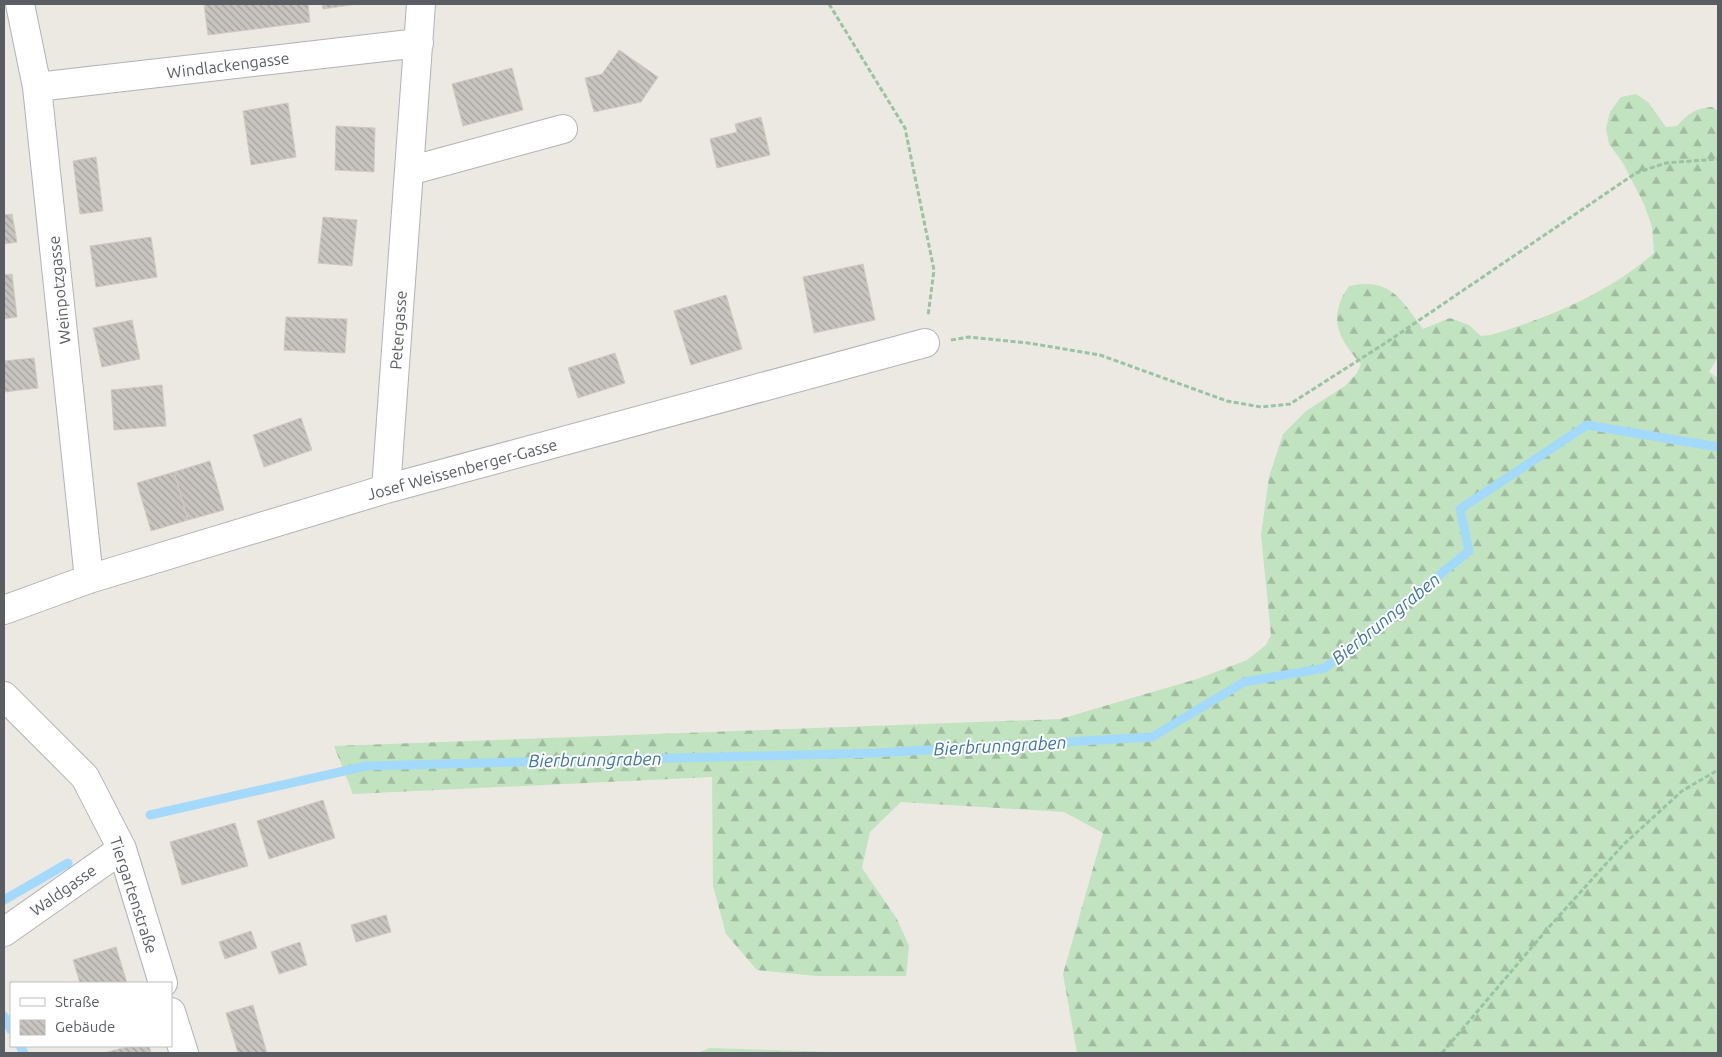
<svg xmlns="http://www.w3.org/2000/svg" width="1722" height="1057" font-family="Ubuntu,sans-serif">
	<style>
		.forest { fill: url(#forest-firs) }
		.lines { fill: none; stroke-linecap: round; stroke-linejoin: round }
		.stream { stroke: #a3dafb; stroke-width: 9 }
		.building { fill: url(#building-back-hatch); stroke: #d1cac0 }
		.street-casing { stroke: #afb3b7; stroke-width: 30 }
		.path { stroke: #98c4a2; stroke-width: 3; stroke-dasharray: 5 2.5; stroke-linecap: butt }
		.street { stroke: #fff; stroke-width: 28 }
		.labels { text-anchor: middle; stroke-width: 4; stroke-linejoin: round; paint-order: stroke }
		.street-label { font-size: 16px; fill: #5a5e62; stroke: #fff }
		.water-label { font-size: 18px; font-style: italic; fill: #3f76a3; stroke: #fff }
	</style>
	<defs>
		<pattern id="forest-firs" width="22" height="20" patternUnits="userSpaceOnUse" patternTransform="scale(1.25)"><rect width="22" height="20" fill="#c1e3bf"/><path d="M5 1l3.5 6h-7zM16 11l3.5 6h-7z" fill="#a0bb9f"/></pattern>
		<pattern id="building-back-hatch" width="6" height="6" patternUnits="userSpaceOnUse" patternTransform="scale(1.25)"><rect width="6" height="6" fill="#c8c4bf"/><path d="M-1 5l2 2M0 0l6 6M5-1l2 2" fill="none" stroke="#a5a29f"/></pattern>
	</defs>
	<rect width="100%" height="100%" fill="#ece9e2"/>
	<!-- forest -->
	<path class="forest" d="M1636,94L1648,102L1666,127L1677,126C1688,114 1695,108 1712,107L1718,111V357L1709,372L1718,378V1053H1077L1063,974L1103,833L1064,812L901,802L870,832L862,868L897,919L909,946L906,976H816L757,970L726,934L713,886L712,777L353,794L334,746L1060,719L1197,679L1247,660L1266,645L1271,635L1261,535L1269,477L1283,434L1306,411L1345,386L1357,373L1361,364C1338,339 1327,317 1349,286C1390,277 1401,299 1423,329L1450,318L1469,325L1481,336L1491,335C1550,317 1607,294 1654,253L1652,227L1644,204L1623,163L1609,144L1606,128L1610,112L1621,97Z
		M709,1048L865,1053H698Z"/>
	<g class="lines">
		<!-- stream -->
		<path class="stream" d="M150,815L366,766L875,753L1152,737L1244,682L1325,668L1469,551L1460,509L1587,425L1718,447
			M4,900L68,863
			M4,1016L11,1030
			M20,1046L24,1053"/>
	</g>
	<!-- building -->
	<path class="building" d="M204,4H308L310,22L208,35Z
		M322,4H357L323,9Z
		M619,50L658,77L641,102L594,112L585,78L602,74Z
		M512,68L523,110L463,126L452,84Z
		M288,103L296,157L251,165L243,111Z
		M761,117L770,155L717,168L710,139L737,132L735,124Z
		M336,126L375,128L374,172L335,170Z
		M96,157L103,211L80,214L73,161Z
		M12,214L17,242L4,244V215Z
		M323,217L357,220L352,266L318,263Z
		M151,237L157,277L96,287L90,246Z
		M863,264L875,320L814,333L803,277Z
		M12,274L17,317L4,319V275Z
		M726,295L742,349L691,365L674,311Z
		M286,317L347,319L345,353L284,350Z
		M132,320L140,359L102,367L93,328Z
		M615,353L625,383L578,398L568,368Z
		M34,358L38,388L4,392V361Z
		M162,385L166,426L114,430L111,390Z
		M301,418L312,450L264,467L253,435Z
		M210,461L224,510L188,520L174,472Z
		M174,472L188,520L151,531L137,483Z
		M323,800L335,838L269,859L257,821Z
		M235,823L248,866L182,885L170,842Z
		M386,915L391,932L356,942L351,925Z
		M251,931L257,948L225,959L219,942Z
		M300,942L307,965L279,974L271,952Z
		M116,947L127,983H80L73,960Z
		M253,1005L267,1053H238L226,1013Z
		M130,1046H149L151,1053H104Z"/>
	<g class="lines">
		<defs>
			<path id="street" d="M20,4L37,87L89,579
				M37,87L419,43
				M409,171L563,129
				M386,489L421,4
				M4,610L89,579L386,489L925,343
				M4,696L85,777L122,849L163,983
				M4,932L122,849
				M171,1012L184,1053"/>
		</defs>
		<!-- street casing -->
		<use href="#street" class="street-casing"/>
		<!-- path -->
		<path class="path" d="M829,4L905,128L934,270L928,316
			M951,340L969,337L1028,343L1100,355L1227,401L1261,407L1290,404L1387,342L1636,173L1666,163L1718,159
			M1442,1053L1549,927L1623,845L1682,791L1718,770"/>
		<!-- street -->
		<use href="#street" class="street"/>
	</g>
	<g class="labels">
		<!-- street labels -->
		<g class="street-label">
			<text transform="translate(228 65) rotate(-7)" y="6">Windlackengasse</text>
			<text transform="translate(59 290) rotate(-96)" y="6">Weinpotzgasse</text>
			<text transform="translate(398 330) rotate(-86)" y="6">Petergasse</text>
			<text transform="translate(462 469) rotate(-15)" y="6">Josef Weissenberger-Gasse</text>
			<text transform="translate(63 890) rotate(-35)" y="6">Waldgasse</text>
			<text transform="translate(134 895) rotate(72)" y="6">Tiergartenstraße</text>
		</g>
		<!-- water labels -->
		<g class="water-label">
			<text transform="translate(1386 619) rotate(-39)" y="6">Bierbrunngraben</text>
			<text transform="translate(1000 746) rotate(-3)" y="6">Bierbrunngraben</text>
			<text transform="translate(595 760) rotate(-1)" y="6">Bierbrunngraben</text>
		</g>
	</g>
	<!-- border -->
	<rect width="1722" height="1057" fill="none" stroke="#5a5e62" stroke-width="10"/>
	<!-- legend -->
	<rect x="10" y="982" width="162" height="65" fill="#ffffff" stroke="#bdbfc0"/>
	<rect x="20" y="998" width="25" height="8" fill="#ffffff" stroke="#bdbfc0"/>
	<text x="55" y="1007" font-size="15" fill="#5a5e62">Straße</text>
	<rect x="20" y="1020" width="25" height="15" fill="url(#building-back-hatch)" stroke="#bdbfc0"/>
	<text x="55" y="1032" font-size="15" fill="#5a5e62">Gebäude</text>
</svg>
